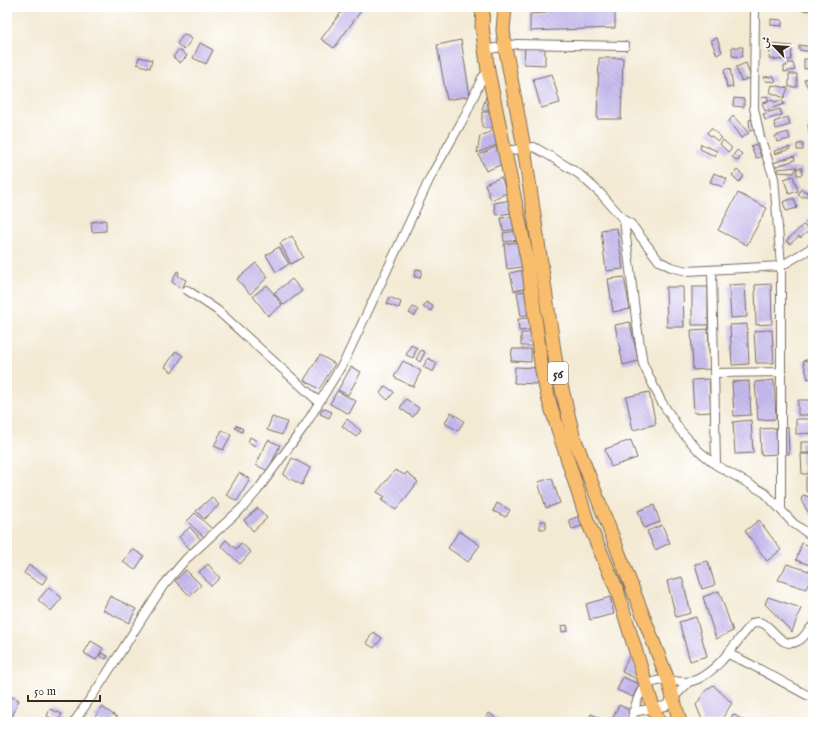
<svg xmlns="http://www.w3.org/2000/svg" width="820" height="729" font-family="'IM FELL English',Amiri,serif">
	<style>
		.building { fill: url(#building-back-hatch) }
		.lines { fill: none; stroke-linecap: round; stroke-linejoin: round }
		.minor-casing { stroke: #7b6d5e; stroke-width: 10 }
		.primary-casing { stroke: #7b6d5e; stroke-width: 15 }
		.minor { stroke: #fff; stroke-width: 8 }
		.primary { stroke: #f9be6d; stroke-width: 13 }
		.labels { text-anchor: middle; stroke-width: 3; stroke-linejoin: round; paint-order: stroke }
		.shield { fill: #fff; stroke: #766a62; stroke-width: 1 }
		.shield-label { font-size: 13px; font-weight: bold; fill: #3b2a1e }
	</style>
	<defs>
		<pattern id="building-back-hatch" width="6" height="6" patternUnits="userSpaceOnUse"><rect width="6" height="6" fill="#c5b9ee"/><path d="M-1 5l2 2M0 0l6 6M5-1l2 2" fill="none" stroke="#aa9fcc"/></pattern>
	</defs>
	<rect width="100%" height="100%" fill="#fff"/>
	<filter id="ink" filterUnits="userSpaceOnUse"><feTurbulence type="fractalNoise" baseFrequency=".025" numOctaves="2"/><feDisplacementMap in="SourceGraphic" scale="8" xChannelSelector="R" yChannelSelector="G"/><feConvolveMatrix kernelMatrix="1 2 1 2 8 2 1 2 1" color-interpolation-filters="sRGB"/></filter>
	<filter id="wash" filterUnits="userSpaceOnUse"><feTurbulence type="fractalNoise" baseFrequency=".012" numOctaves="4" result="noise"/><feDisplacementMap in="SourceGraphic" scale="16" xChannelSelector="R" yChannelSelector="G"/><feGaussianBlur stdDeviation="0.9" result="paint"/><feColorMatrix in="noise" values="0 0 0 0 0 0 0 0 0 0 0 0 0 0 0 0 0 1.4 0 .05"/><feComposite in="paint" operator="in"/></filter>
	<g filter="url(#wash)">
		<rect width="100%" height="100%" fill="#f3ead4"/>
		<g id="blocks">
			<!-- building -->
			<path class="building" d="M345,7L363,8L334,48L321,39Z
				M546,7H615V28L530,31V14L546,13Z
				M801,7H813V11L801,10Z
				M771,19L782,20V26L771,25Z
				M184,34L192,39L184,50L177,44Z
				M717,38L722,52L717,55L711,40Z
				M461,40L470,96L447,100L437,45Z
				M200,43L213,50L206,64L193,58Z
				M771,44L792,46L791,60L769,59Z
				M799,45L813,47V52L799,50Z
				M525,46H545V65L524,64Z
				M732,47H743L742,57L732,56Z
				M179,49L187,56L180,63L173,57Z
				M139,57L152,60L150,68L137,64Z
				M599,58H623L621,119H597Z
				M804,59H813V68L804,69Z
				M746,63L751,78L741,81L736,67Z
				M787,63H793L795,70L784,72V66H787Z
				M730,68L733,87L727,88L724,70Z
				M552,74L560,103L541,108L533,79Z
				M789,74H797V87H789Z
				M813,75V89L810,91L804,80Z
				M774,76L776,82L765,81L764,77Z
				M772,85L788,88L784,98L770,92Z
				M767,96L769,100L763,102L761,98Z
				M486,97H492L494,110H482Z
				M734,98L744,99V107L733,106Z
				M773,100L774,102L782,100L784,104L765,111L762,103Z
				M780,109L782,115L765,120L763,114Z
				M482,112H494V128H482Z
				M733,116L749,133L741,138L729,121Z
				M788,117L790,125L776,129L774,122Z
				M754,119V130L750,131L749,120Z
				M813,124V140H810L808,125Z
				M711,128L722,138L718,141L707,133Z
				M493,131L499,144L477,153L480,136Z
				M788,132L790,139L777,142L775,136Z
				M723,140L732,148L728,152L720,144Z
				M701,144L717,151L715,156L700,149Z
				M756,144L761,157L756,158L751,146Z
				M797,144H803V150H797Z
				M496,147L503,164L486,171L479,155Z
				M790,147V149L775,154L774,151Z
				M737,150L742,154L738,161L732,157Z
				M794,156L795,160L774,167L773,163Z
				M797,167L794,173L777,172V169Z
				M797,168H802V175H797Z
				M737,170L744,176L739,182L732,175Z
				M714,173L727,179L723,187L710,182Z
				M793,176L798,191L789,194L784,179Z
				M501,177L507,193L491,200L485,184Z
				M801,189L807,192V196L803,197L798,195Z
				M738,193L767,208L747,245L718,230Z
				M794,198L797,208L786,211L783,202Z
				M511,200L513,213L496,215L494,203Z
				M813,213V222L809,226L806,222Z
				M515,216L517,229L503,231L501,218Z
				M106,220V231L92,232L91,222Z
				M803,225L810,230L800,238L799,236L790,244L786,241Z
				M617,228L623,269L606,271L601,230Z
				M517,231L518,240L504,242L503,233Z
				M292,236L303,257L291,264L280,243Z
				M519,242L522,267L507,269L504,244Z
				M279,247L289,264L276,272L266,255Z
				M256,263L268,277L250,294L237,279Z
				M416,269L422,270L420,278L414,277Z
				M523,270L526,288L514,291L510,273Z
				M177,271L179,272L178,276L186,280L182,289L172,282Z
				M624,277L630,309L613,312L608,279Z
				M292,279L302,291L284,305L274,293Z
				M745,284L747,317L731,318L729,285Z
				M771,284L772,324L756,325L755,285Z
				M267,285L282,305L268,316L253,296Z
				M666,287H683L684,327H667Z
				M692,287H708V325H692Z
				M527,291L531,314L521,316L517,292Z
				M389,297L401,302L399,308L387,304Z
				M426,302L433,306L431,311L423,307Z
				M413,307L418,310L415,316L409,313Z
				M530,318L531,330L519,331L518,319Z
				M630,322L638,361L623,365L615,325Z
				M747,324L749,364L732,365L730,325Z
				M708,329L710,369L693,370L691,330Z
				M772,330L774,363H756L754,331Z
				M521,333H532V346H521Z
				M411,345L417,348L413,358L406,355Z
				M512,349H531V362L511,361Z
				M421,350L425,352L420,362L416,359Z
				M176,351L183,356L172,372L165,367Z
				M320,355L335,364L319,389L304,380Z
				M428,358L437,363L433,372L423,367Z
				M813,358V378L808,379L803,361Z
				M403,361L421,371L413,387L394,377Z
				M351,367L361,372L348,395L338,390Z
				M515,367L538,368V384L514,383Z
				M709,379L711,412L694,413L692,380Z
				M774,380L776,419L758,420L755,382Z
				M749,381L751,415L734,416L732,382Z
				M385,386L394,392L388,400L380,393Z
				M337,391L356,401L349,414L330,404Z
				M649,392L656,424L633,430L626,397Z
				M406,399L419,408L413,417L400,408Z
				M798,400H813V415H798Z
				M323,408L332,412L329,418L320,414Z
				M451,412L464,421L458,431L445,423Z
				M272,417L287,422L282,435L267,430Z
				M347,419L361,431L356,437L342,426Z
				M796,419H813V433L796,434Z
				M751,420L753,453L735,454L733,422Z
				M236,425L243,429L242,432L235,428Z
				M788,427L789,454H780L779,428Z
				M776,428L777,454L761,455L760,429Z
				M222,430L231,435L223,450L214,446Z
				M250,437L257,441L255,446L248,442Z
				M268,440L280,445L268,471L256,465Z
				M631,440L637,458L611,467L605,449Z
				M801,442H813V453H801Z
				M801,454H813V474H802Z
				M292,458L310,468L302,485L283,475Z
				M395,470L405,475L407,472L418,482L396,510L381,500L385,497L377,492Z
				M239,473L250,479L237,501L226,495Z
				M806,477H813V494L806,491Z
				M552,478L560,503L546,508L538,482Z
				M803,495L813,498V520L801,500Z
				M212,497L219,505L204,519L196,511Z
				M497,503L510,510L506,517L493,511Z
				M654,505L660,522L644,528L638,511Z
				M258,508L267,518L253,531L244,520Z
				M195,513L213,530L205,538L187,521Z
				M582,515L585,525L572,529L569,520Z
				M759,520L781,550L767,561L745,531Z
				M540,521H546V529H540Z
				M662,525L670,543L655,550L647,531Z
				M190,527L201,540L190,549L179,537Z
				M459,531L480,545L468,562L448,548Z
				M226,540L236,549L241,543L251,552L240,564L221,546Z
				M802,543L813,547V566L796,560Z
				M132,549L144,556L135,570L123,562Z
				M708,561L715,585L702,589L695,564Z
				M208,564L220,578L211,586L199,572Z
				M787,564L812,572L806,589L778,580Z
				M29,565L47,577L42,585L24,573Z
				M186,570L201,585L190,596L175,581Z
				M682,577L691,613L676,617L667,581Z
				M49,587L62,598L51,611L38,600Z
				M719,591L733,631L716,639L703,597Z
				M110,596L136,609L129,623L103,610Z
				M610,597L614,614L590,620L586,604Z
				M768,597L801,608L792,632L765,604Z
				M696,617L707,656L690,661L679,622Z
				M567,625L568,631L562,632L561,626Z
				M373,632L382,638L374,648L366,643Z
				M91,641L103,648L96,660L84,653Z
				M101,653L108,656L106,659L100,656Z
				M629,656L633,658L637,679L622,672Z
				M623,677L639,684L633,697L617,690Z
				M713,685L732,703L720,722H703L696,705L704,692Z
				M7,695L19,700L11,719L7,718Z
				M619,705L632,711L627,722H611Z
				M102,707L117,717L113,722H100L94,718Z
				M50,709L62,714L58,721L47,716Z
				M489,713L502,722H483Z
				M591,714L609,722H587Z
				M733,714L746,722H729Z"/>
		</g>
	</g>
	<g filter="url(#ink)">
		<use href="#blocks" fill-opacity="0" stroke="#7b6d5e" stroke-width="1"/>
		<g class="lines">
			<defs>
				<path id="minor" d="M755,7L754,108L760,137L774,178L781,266V509
					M485,50L517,44L625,46
					M506,151L534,147L550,156L579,174L601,194L624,220L636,319L643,364L661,401L680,430L698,450L716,465L765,493L793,523L813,537
					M624,220L631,224L659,261L671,267L687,271L781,266L813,247
					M712,270L716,465
					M187,290L217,310L319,402
					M714,373L781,372
					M728,654C758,666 784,684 813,698
					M633,712L665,706L688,683
					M74,722L99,686L163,586L186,559L243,507L257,491L306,424L345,360L431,176L465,116L482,78L488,71
					M631,722C638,695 641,676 674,681C683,682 690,683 698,679C722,667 735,642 753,623C771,616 778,652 798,641C805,638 807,630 813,626"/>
				<path id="primary" d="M483,7L482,26L488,71L528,263L542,371L549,401L587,520L617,590L651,701L659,722
					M505,7L503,30L505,46L524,148L556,364L573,435L668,680L680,722"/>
			</defs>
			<!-- minor casing -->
			<use href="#minor" class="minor-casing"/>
			<!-- primary casing -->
			<use href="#primary" class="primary-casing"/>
			<!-- minor -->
			<use href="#minor" class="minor"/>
			<!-- primary -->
			<use href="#primary" class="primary"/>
		</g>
	</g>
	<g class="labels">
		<!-- shield labels -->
		<rect class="shield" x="548" y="362" width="20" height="22" rx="3"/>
		<g class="shield-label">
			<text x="558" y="378">56</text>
		</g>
	</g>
	<!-- margin -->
	<rect width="820" height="729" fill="none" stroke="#fff" stroke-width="24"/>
	<!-- north arrow -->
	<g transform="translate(774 46) rotate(295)" stroke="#ffffff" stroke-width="3" paint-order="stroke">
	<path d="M0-3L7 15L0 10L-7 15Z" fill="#3b2a1e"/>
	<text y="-6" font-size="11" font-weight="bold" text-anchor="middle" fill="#3b2a1e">ش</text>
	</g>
	<!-- scale -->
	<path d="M28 695v6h72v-6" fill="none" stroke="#3b2a1e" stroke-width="2"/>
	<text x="34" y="695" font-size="12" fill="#3b2a1e" stroke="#ffffff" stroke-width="3" paint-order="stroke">50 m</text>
</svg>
